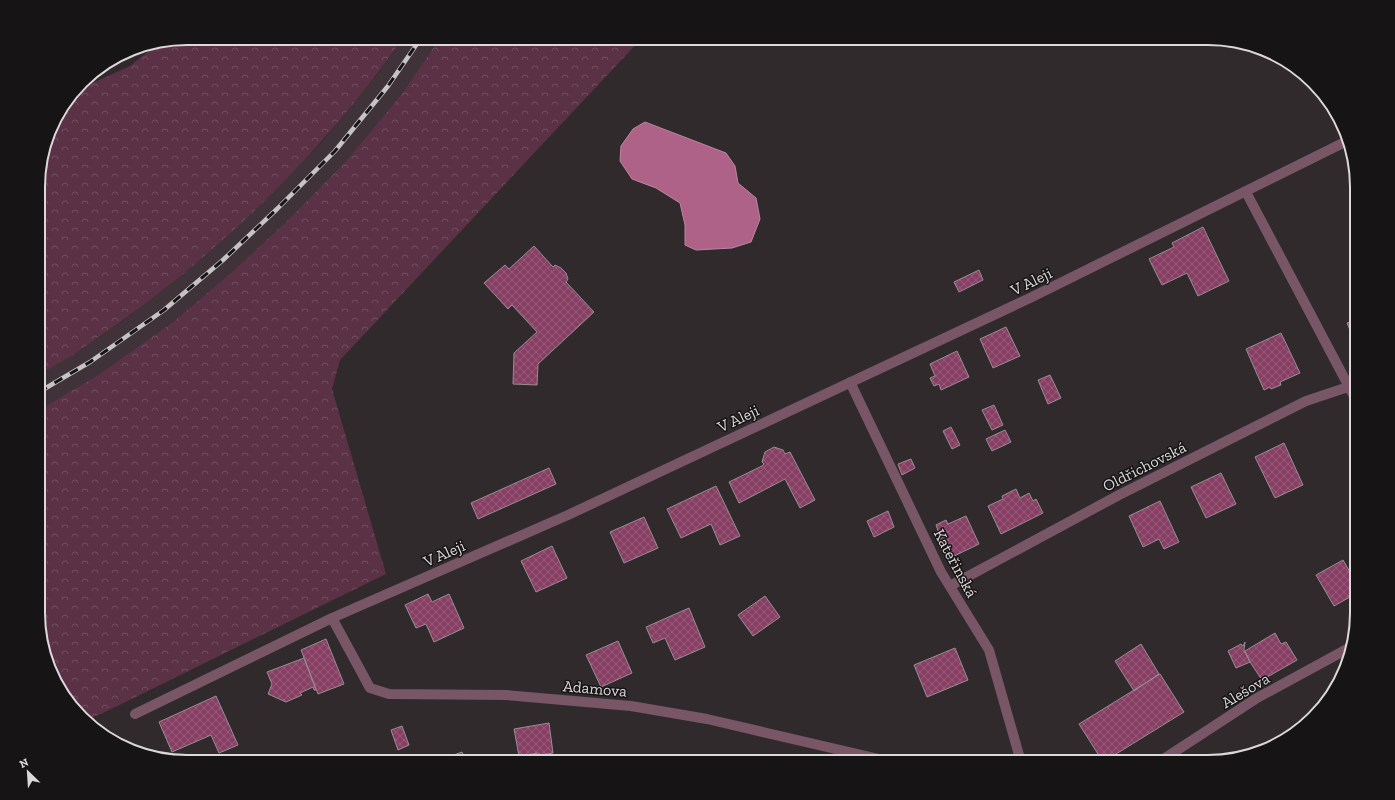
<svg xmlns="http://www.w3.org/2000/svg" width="1395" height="800" font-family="'Zilla Slab',serif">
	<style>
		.built { fill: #3f3238 }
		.forest { fill: url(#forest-crowns) }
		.water { fill: #af6287; stroke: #bc85a0 }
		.building { fill: url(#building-cross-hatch); stroke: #978e92 }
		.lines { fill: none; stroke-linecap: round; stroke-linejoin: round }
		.street { stroke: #785665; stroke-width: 10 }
		.rail-casing { stroke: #c7c3c5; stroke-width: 4.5 }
		.rail { stroke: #171415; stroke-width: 3; stroke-dasharray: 9; stroke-linecap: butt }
		.labels { text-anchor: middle; stroke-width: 3; stroke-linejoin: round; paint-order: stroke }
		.street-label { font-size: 16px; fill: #dcd8da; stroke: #171415 }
		.rim { fill: none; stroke: #dcd8da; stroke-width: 2 }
	</style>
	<defs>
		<pattern id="forest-crowns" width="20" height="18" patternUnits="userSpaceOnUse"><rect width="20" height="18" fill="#5b3145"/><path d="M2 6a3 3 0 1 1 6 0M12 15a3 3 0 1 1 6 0" fill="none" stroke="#724e5f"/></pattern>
		<pattern id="building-cross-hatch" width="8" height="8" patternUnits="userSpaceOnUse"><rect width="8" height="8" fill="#883f64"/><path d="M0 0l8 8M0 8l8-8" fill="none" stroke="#985a7a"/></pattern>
	</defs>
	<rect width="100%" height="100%" fill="#312a2d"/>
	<!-- built -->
	<path class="built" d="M403,38H440L401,95L346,161L288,220L233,271L173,322L98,375L39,410V374L82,349L120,323L154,297L213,249L267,198L323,141L376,76Z"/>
	<!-- forest -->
	<path class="forest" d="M187,38H403C318,160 207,265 83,348C69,358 54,366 39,374V168L53,121L77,90L130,66L158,44Z
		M440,38H642L340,360L332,389L386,574L103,713L88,719L63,696L39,632V410L98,375L173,322L233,271L288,220L346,161L401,95Z"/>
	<!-- water -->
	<path class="water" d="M645,122L726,153L735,166L738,183L756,198L760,219L751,242L732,248L696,250L685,245V225L680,203L656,188L632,179L620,161L621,146L633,129Z"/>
	<!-- building -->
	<path class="building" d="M1203,227L1229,281L1198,296L1187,273L1162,285L1149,259L1174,247L1172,243Z
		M534,246L553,267L555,265L561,268L566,273L568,279L566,282L594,312L538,364L537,385L513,384L514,353L537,332L512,305L508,309L484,283L505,265L509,269Z
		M979,270L983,280L959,292L954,282Z
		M1357,319V346L1347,323Z
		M1006,327L1020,356L993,368L980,339Z
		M1281,333L1300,373L1280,382L1281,385L1271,389L1270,387L1264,390L1246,349Z
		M957,351L969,377L941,390L939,384L934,386L930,378L935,376L930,364Z
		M1050,375L1061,398L1048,404L1038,380Z
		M994,405L1003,425L992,430L982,410Z
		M951,427L960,445L952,449L943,431Z
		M1005,430L1011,442L992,451L986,439Z
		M1284,443L1303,485L1275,498L1255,457Z
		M774,447L783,450L785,454L790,452L815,500L800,508L785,479L739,503L729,482L762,466L764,464L762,462L765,452Z
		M911,459L915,468L902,475L898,464Z
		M549,468L556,484L478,519L471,503Z
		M1221,473L1236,504L1206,518L1191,487Z
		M716,486L740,536L720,545L711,524L681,538L667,509Z
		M1016,489L1020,498L1029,493L1033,501L1036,499L1043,513L1001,534L988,506L1003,499L1002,496Z
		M1160,501L1179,542L1164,549L1159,539L1143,547L1129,516Z
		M888,511L894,527L874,537L867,521Z
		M966,516L979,544L950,558L947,551L943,553L937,541L941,539L936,525L946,520L948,524Z
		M644,517L658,548L624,563L610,532Z
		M552,546L567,578L536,592L521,561Z
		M1343,560L1357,584V593L1334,606L1316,575Z
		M428,594L432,602L449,594L464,628L434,642L426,624L416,628L405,605Z
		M765,596L780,617L753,636L738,615Z
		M689,608L705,647L675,660L665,638L653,643L646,627Z
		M1275,633L1281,644L1286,642L1297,660L1262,680L1250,662L1245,651Z
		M326,639L344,684L318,694L301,650Z
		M618,641L632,673L601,687L586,655Z
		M1245,642L1244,650L1250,662L1236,668L1228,651L1241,644L1243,646Z
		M1141,644L1159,674L1134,691L1115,661Z
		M955,648L968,680L927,697L914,665Z
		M304,658L316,690H314L313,687L300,693L302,695L286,702L268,694L272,684L267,672Z
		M1160,674L1184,712L1103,762L1079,724Z
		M216,696L238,745L219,753L211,735L172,752L159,722Z
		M549,723L553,753L540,755L539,753L519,756L514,729Z
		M402,726L409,745L398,750L391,730Z
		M462,752L466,762H435Z"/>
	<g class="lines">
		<!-- street -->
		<path class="street" d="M1246,192L1357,402
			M850,382L941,572L989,650L1021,762
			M950,586L1119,495L1306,401L1357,384
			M332,618L370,688L389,694L506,695L631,706L707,719L892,762
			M135,714L332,618L568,515L1030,298L1349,140
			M1159,762L1257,698L1349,648"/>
		<defs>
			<path id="rail" d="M39,392L90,362L164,310L223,260L277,209L335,151L388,86L421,38"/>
		</defs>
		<!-- rail casing -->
		<use href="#rail" class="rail-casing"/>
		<!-- rail -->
		<use href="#rail" class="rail"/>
	</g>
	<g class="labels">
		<!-- street labels -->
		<g class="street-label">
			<text transform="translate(1031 281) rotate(-26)" y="6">V Aleji</text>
			<text transform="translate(738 418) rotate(-25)" y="6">V Aleji</text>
			<text transform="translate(1144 466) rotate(-27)" y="6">Oldřichovská</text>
			<text transform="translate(444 553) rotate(-24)" y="6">V Aleji</text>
			<text transform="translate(956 563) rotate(62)" y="6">Kateřinská</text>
			<text transform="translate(595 688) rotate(5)" y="6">Adamova</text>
			<text transform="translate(1245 690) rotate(-31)" y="6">Alešova</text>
		</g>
	</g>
	<!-- crop -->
	<path d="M0 0H1395V800H0ZM187 45H1208A142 142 0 0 1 1350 187V613A142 142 0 0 1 1208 755H187A142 142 0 0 1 45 613V187A142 142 0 0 1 187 45Z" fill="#171415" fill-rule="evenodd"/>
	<path class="rim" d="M187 45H1208A142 142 0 0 1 1350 187V613A142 142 0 0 1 1208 755H187A142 142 0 0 1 45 613V187A142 142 0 0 1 187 45Z"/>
	<!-- north arrow -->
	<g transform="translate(28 772) rotate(335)" stroke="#171415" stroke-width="3" paint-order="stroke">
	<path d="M0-3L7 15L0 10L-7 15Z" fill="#dcd8da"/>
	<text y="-6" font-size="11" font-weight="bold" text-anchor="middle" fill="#dcd8da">N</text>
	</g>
</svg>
